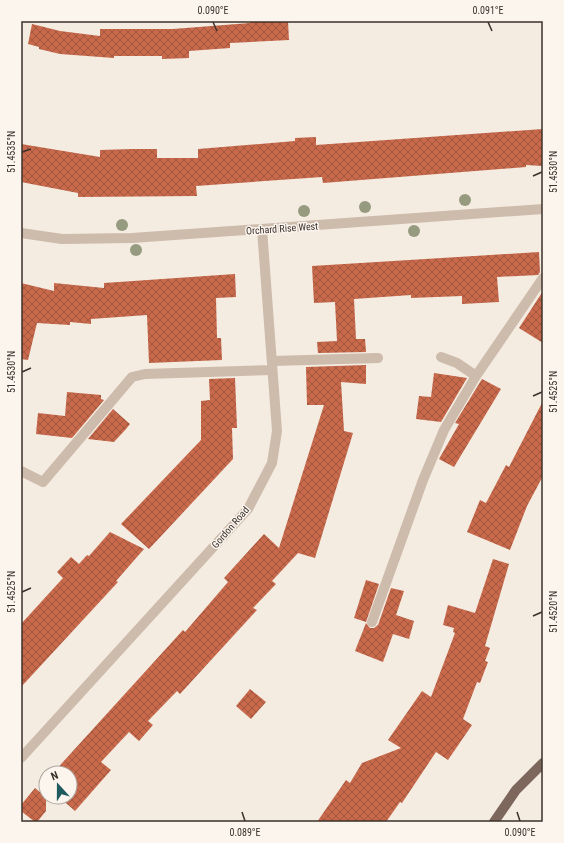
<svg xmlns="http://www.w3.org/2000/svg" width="564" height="843" font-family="'Roboto Condensed',sans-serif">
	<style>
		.building { fill: url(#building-cross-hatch) }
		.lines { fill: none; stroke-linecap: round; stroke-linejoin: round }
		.service { stroke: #cdbbac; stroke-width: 10 }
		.minor { stroke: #cdbbac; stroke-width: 10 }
		.primary { stroke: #7d675c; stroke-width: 10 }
		.tree { fill: #969b7f }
		.ticks { fill: none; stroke: #3b302b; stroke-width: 1.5 }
		.labels { text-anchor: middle; stroke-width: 3; stroke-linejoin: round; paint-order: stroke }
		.street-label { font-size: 10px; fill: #3b302b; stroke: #fbf5ee }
		.neatline { fill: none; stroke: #3b302b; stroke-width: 1.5 }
		.ticks-label { font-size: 10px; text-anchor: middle; fill: #3b302b }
	</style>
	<defs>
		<pattern id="building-cross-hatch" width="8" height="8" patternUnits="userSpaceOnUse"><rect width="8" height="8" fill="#c8694b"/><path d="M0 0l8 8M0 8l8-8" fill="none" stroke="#a4573f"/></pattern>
	</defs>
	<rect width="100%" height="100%" fill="#f4ebe1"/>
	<!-- building -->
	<path class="building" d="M250,21H288L289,40L230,43V48L189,51V58L162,59V56H114V58L60,54L39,49V47L28,44L32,24L60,31L100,36V29H173L250,23Z
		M543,129V166L526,165V167L323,183L322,177L196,186L197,196L78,197V193L21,182V144L100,157V150L132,149H157V158H198V149L295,141V138L316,137V145Z
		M539,252L540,272L538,275L497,277L499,302L462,304V296L411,298V295L354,299L356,339H365L366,352L318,353L317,342L337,341L335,302L314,303L312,266Z
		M235,274L236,297L216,298L217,338H221L222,360L149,363L147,315L91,319V324L70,322V325L37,323L28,360L21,359V283L54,291V283L104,288V283Z
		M543,291V343L519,328Z
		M366,365V384L341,382L344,431L353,433L315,558L298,553L272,581L276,584L253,608L257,610L180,694L177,691L148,721L153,725L139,741L129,732L101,762L111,770L75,811L59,797H70V773H53L183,630L185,632L228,582L224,578L264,534L279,548L324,405H307L306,367Z
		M434,373L467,378L441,422L416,419L419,396L431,397Z
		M235,378L237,428H232L233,459L149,549L121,524L201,440V401L210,400L209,379Z
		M482,379L501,389L454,467L439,459L459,424L455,423Z
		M67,392L101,395V399L104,400L72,438L36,434L38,413L65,416Z
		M543,401V476L527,506L510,550L467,532L480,500L486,503L506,465L509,467Z
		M113,409L130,424L126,429L114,442L88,439Z
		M110,532L144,549L116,581L118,582L21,687V624L63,578L57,572L71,557L79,564L87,555L89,556Z
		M493,559L509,564L485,646L490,648L485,661L488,662L480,683L477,682L463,719L472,725L448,760L436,752L402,803L400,802L386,822H317L346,780L350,783L362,763L401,748L388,740L422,691L431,697L455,633L453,632L454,628L443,625L448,605L475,613Z
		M366,580L379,584L366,622L354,618Z
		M391,588L404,591L396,615L414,621L409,639L393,634L383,662L355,651L366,623L370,628H374L378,625Z
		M250,689L266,702L251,719L236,706Z
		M35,788L46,797V811L37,822H35L21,811V805Z"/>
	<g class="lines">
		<!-- service -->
		<path class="service" d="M441,357L457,363L476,376
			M272,361L378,358
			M21,471L43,482L132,377L145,374L272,370
			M372,622L423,480L444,430L476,376L543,278"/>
		<!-- minor -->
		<path class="minor" d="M21,233L62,239L132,238L543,209
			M21,758L248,509L272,463L277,431L262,229"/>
		<!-- primary -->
		<path class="primary" d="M494,822L516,790L543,763"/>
	</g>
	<!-- trees -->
	<g class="tree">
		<circle cx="465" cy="200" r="6"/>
		<circle cx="365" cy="207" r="6"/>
		<circle cx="304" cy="211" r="6"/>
		<circle cx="122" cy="225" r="6"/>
		<circle cx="414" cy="231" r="6"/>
		<circle cx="136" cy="250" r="6"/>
	</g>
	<!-- ticks -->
	<path class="ticks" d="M213,22L217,31M488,22L492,31M22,152L31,149M533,176L542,172M22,372L31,368M533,396L542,392M22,592L31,588M533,616L542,612M242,812L245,821M517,812L520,821"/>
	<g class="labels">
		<!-- street labels -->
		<g class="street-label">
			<text transform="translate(282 228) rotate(-4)" y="4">Orchard Rise West</text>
			<text transform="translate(230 527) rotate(-49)" y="4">Gordon Road</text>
		</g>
	</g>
	<!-- border -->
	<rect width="564" height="843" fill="none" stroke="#fbf5ee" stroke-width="44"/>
	<!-- north arrow -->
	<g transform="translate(58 785) rotate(339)"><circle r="19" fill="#fbf5ee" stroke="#aea6a0"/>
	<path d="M0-3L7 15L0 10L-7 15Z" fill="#1f5a5e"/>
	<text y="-6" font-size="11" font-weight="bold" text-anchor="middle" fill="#3b302b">N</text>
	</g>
	<rect x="22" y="22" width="520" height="799" class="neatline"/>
	<g class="ticks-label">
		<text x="213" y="14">0.090°E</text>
		<text x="488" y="14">0.091°E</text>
		<text transform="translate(11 152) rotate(-90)" y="4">51.4535°N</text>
		<text transform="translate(553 172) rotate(-90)" y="4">51.4530°N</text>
		<text transform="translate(11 372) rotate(-90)" y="4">51.4530°N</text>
		<text transform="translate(553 392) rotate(-90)" y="4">51.4525°N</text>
		<text transform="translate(11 592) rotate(-90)" y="4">51.4525°N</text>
		<text transform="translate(553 612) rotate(-90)" y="4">51.4520°N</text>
		<text x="245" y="836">0.089°E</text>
		<text x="520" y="836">0.090°E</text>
	</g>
</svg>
